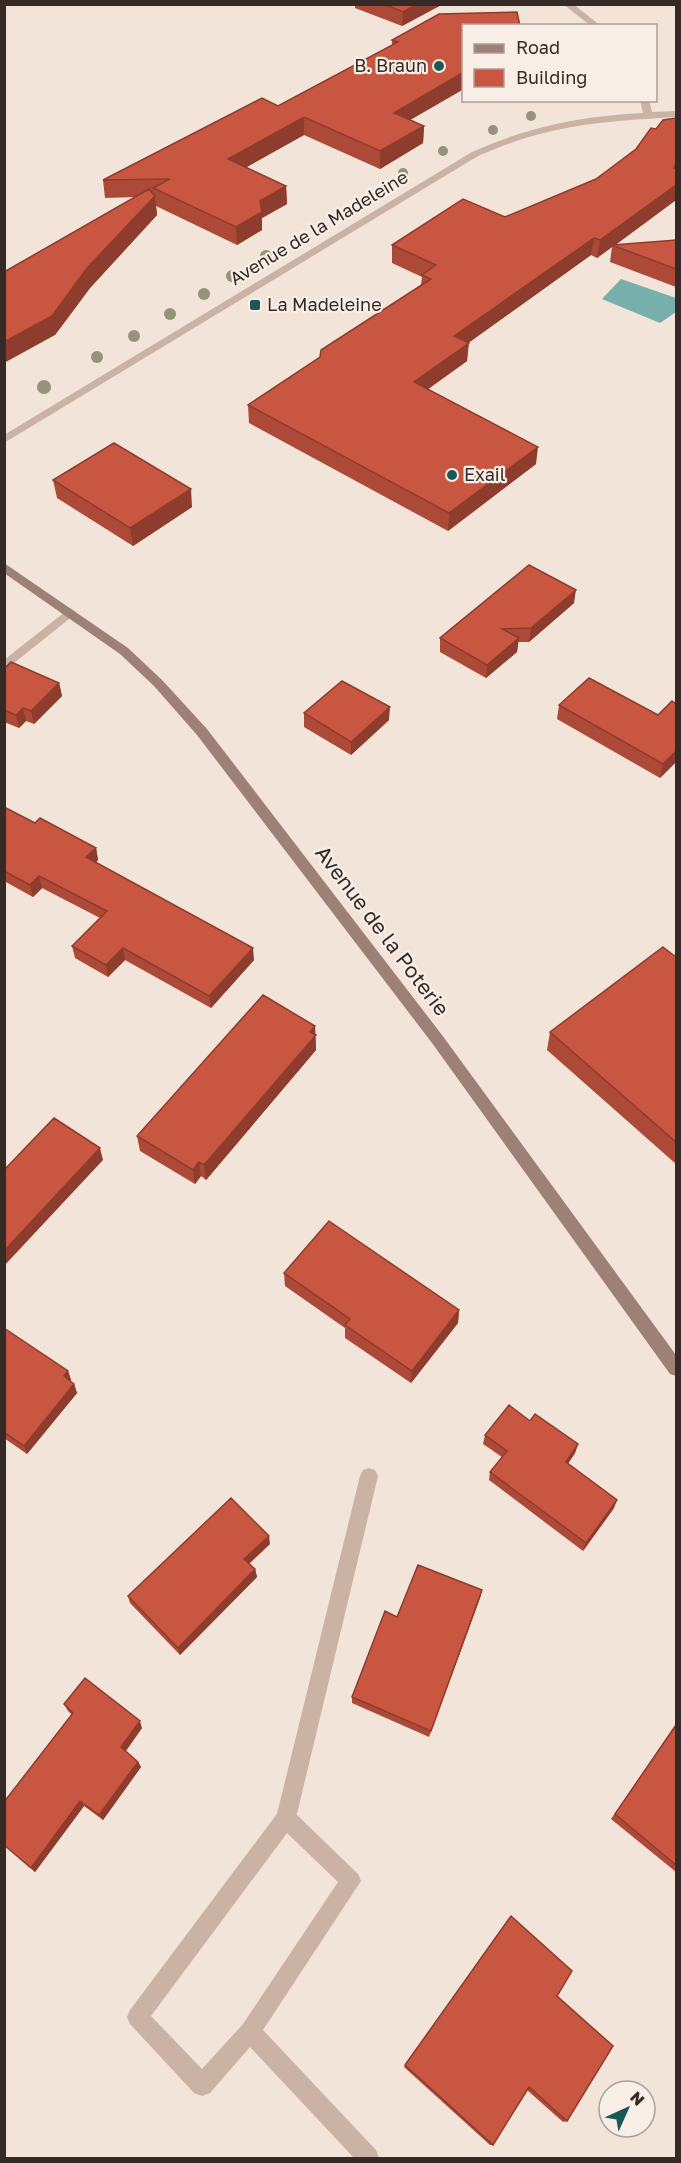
<svg xmlns="http://www.w3.org/2000/svg" width="681" height="2163" font-family="'Golos Text',sans-serif">
	<style>
		.water { fill: #77afad }
		.lines { fill: none; stroke-linecap: round; stroke-linejoin: round }
		.lane { fill: #cab3a5; fill-rule: evenodd }
		.street { fill: #cab3a5; fill-rule: evenodd }
		.secondary { fill: #9d8176; fill-rule: evenodd }
		.tree { fill: #949578 }
		.wall { fill: #ad4a37 }
		.shaded-wall { fill: #8d3c2d }
		.building { fill: #c95640; stroke: #8d3c2d; stroke-width: 1.5 }
		.poi-dot { fill: #1b5757; stroke: #f9eee5; stroke-width: 2 }
		.labels { text-anchor: middle; stroke-width: 4.5; stroke-linejoin: round; paint-order: stroke }
		.far-poi-label { font-size: 18px; fill: #352a26; stroke: #f9eee5; text-anchor: start }
		.far-street-label { font-size: 18px; fill: #352a26; stroke: #f9eee5 }
		.street-label { font-size: 21px; fill: #352a26; stroke: #f9eee5 }
	</style>
	<rect width="100%" height="100%" fill="#f2e4d9"/>
	<!-- water -->
	<path class="water" d="M621,279L676,298V312L660,323L602,299Z"/>
	<g class="lines">
		<!-- lane -->
		<path class="lane" d="M369,1468L375,1470L378,1476L296,1818L293,1825L286,1828L279,1825L276,1818L360,1476L363,1470Z"/>
		<!-- street -->
		<path class="street" d="M563,4H573L601,26H591Z
			M640,100H649L652,112L676,111V117C600,122 550,124 478,156L4,443V435L472,152C527,127 582,116 643,113Z
			M70,608L76,612L74,615L4,671V660Z
			M286,1808L293,1811L358,1874L361,1881L263,2030L376,2150L379,2158H354L250,2047L210,2093L202,2096L194,2093L130,2024L127,2017L130,2010L279,1811ZM287,1833L338,1882L243,2024L202,2069L151,2016Z"/>
		<!-- secondary -->
		<path class="secondary" d="M4,563L128,648L162,680L207,729L442,1035L676,1355V1376L670,1374L432,1043L197,735L154,686L120,654L4,573Z"/>
	</g>
	<!-- trees -->
	<g class="tree">
		<circle cx="531" cy="116" r="5"/>
		<circle cx="493" cy="130" r="5"/>
		<circle cx="443" cy="151" r="5"/>
		<circle cx="403" cy="173" r="5"/>
		<circle cx="266" cy="256" r="6"/>
		<circle cx="232" cy="276" r="6"/>
		<circle cx="204" cy="294" r="6"/>
		<circle cx="170" cy="314" r="6"/>
		<circle cx="134" cy="336" r="6"/>
		<circle cx="97" cy="357" r="6"/>
		<circle cx="44" cy="387" r="7"/>
	</g>
	<!-- wall -->
	<path class="wall" d="M355,4H443L402,26L355,8Z
		M439,14L411,120L424,126L423,143L380,169L304,135L246,167L286,186L287,204L262,218V230L237,245L156,206L157,215L90,288L55,335L135,197L105,198L103,180L278,106L392,45V40Z
		M656,129L676,200L615,245L676,240V287L610,262L612,247L597,258L591,255L468,343L467,361L428,389L536,464L448,531L249,423L248,405L320,357L421,285L422,277L392,263V245L505,217L596,179L636,149Z
		M53,480L192,507L133,546L57,498Z
		M574,603L529,642H518L517,652L486,678L440,652V638Z
		M4,669L59,683L62,696L34,724L26,721L19,728L4,722Z
		M676,704V762L660,778L557,719L559,705L658,715Z
		M304,713L389,720L351,755L304,727Z
		M4,807L35,823L96,848L98,860L95,863L254,960L211,1008L125,960L108,977L75,958L72,946L100,918L42,888L33,897L4,881Z
		M676,957V1164L547,1050L550,1032Z
		M315,1026L316,1050L206,1180L201,1176L195,1184L140,1151L137,1136Z
		M284,1273L459,1310L458,1323L411,1383L345,1338V1328L285,1286Z
		M4,1328L68,1371L71,1380L70,1381L74,1384L77,1393L27,1454L4,1438Z
		M530,1421L578,1444L575,1453L568,1463L614,1508L583,1551L489,1480L490,1472L502,1457L483,1444L485,1435Z
		M270,1544L249,1564L255,1569L257,1577L180,1655L130,1603L128,1596Z
		M482,1590L480,1598L429,1737L352,1703V1697L397,1617Z
		M64,1704L142,1728L126,1751L138,1762L141,1767L103,1820L84,1806L35,1872L4,1845L72,1715L68,1711Z
		M676,1724V1872L611,1819Z
		M511,1916L557,1996L567,2121L563,2122L527,2090L493,2145H490L404,2067Z"/>
	<!-- shaded-wall -->
	<path class="shaded-wall" d="M417,4H443L402,26L403,12Z
		M464,72V89L393,130L394,113Z
		M304,117V135L229,177L228,159Z
		M424,126L423,143L380,169V151Z
		M676,185V200L614,246L612,245V247L597,258L600,240Z
		M286,186L287,204L262,218V230L237,245L236,227L260,201Z
		M155,196L157,215L90,288L55,335L4,363V342L87,268Z
		M594,238L591,255L453,354L454,336Z
		M469,343L467,361L413,400L414,382Z
		M538,447L536,464L448,531L449,513Z
		M191,489L192,507L133,546L130,528Z
		M576,590L574,603L529,642L531,628Z
		M519,638L517,652L486,678L487,665Z
		M59,683L62,696L34,724L31,711Z
		M390,707L389,720L351,755V742Z
		M23,708L26,721L19,728L16,715Z
		M676,751V762L660,778L663,764Z
		M96,848L98,860L88,870L86,857Z
		M39,876L42,888L33,897L30,885Z
		M123,948L125,960L108,977L106,965Z
		M253,948L254,960L211,1008L209,996Z
		M315,1026L316,1050L206,1180L204,1165Z
		M100,1148L103,1160L4,1266V1251Z
		M199,1162L201,1176L195,1184L193,1170Z
		M459,1310L458,1323L411,1383L412,1371Z
		M68,1371L71,1380L67,1385L64,1376Z
		M74,1384L77,1393L27,1454L24,1446Z
		M578,1444L575,1453L564,1470L566,1462Z
		M617,1500L614,1508L583,1551L586,1543Z
		M269,1536L270,1544L245,1567L244,1559Z
		M255,1569L257,1577L180,1655L178,1648Z
		M482,1590L480,1598L429,1737L431,1731Z
		M140,1721L142,1728L124,1753L121,1747Z
		M138,1762L141,1767L103,1820L99,1815Z
		M80,1801L84,1806L35,1872L31,1868Z"/>
	<!-- building -->
	<path class="building" d="M384,4H417L403,12Z
		M517,12L520,26H464V72L394,113L424,126L380,151L304,117L228,159L286,186L260,201L262,212L236,227L153,188L170,179L103,180L262,98L278,106L398,42L392,40L439,14Z
		M676,118V163L674,168L676,169V185L600,240L594,238L454,336L469,343L414,382L538,447L449,513L248,405L320,357L321,350L431,279L422,275L436,265L392,245L463,199L505,217L596,179L636,149L651,128L656,129L663,120Z
		M149,189L155,196L87,268L52,316L4,342V272Z
		M676,240V269L612,245Z
		M114,443L191,489L130,528L53,480Z
		M529,565L576,590L531,628L502,629L519,638L487,665L440,638Z
		M11,662L59,683L31,711L23,708L16,715L4,710V669Z
		M589,678L658,715L672,701L676,704V751L663,764L559,705Z
		M342,681L390,707L351,742L304,713Z
		M4,807L35,823L40,818L96,848L86,857L253,948L209,996L123,948L106,965L72,946L107,911L39,876L30,885L4,871Z
		M663,947L676,957V1142L550,1032Z
		M263,995L315,1026L310,1032L316,1035L204,1165L199,1162L193,1170L137,1136Z
		M54,1118L100,1148L4,1251V1170Z
		M329,1221L459,1310L412,1371L345,1325L350,1319L284,1273Z
		M4,1328L68,1371L64,1376L74,1384L24,1446L4,1432Z
		M509,1405L530,1421L535,1414L578,1444L566,1462L617,1500L586,1543L490,1472L507,1451L485,1435Z
		M231,1498L269,1536L244,1559L255,1569L178,1648L128,1596Z
		M418,1565L482,1590L431,1731L352,1697L385,1611L397,1617Z
		M85,1678L140,1721L121,1747L138,1762L99,1815L80,1801L31,1868L4,1845V1802L73,1713L64,1704Z
		M676,1725V1865L615,1814Z
		M511,1916L572,1971L557,1996L613,2046L567,2121L529,2087L493,2145L405,2065Z"/>
	<!-- markers -->
	<g class="poi-dot">
		<circle cx="439" cy="66" r="6"/>
		<rect x="249" y="299" width="12" height="12" rx="3"/>
		<circle cx="452" cy="475" r="6"/>
	</g>
	<g class="labels">
		<!-- far-poi labels -->
		<g class="far-poi-label">
			<text x="427" y="72" text-anchor="end">B. Braun</text>
			<text x="267" y="311">La Madeleine</text>
			<text x="464" y="481">Exail</text>
		</g>
		<!-- far-street labels -->
		<g class="far-street-label">
			<text transform="translate(319 228) rotate(-31)" y="6">Avenue de la Madeleine</text>
		</g>
		<!-- street labels -->
		<g class="street-label">
			<text transform="translate(382 931) rotate(53)" y="7">Avenue de la Poterie</text>
		</g>
	</g>
	<!-- border -->
	<rect width="681" height="2163" fill="none" stroke="#352a26" stroke-width="12"/>
	<!-- legend -->
	<rect x="462" y="24" width="195" height="78" fill="#f9eee5" stroke="#aba099" stroke-width="1.5"/>
	<rect x="474" y="44" width="30" height="9" fill="#9d8176" stroke="#aba099" stroke-width="1.5"/>
	<text x="516" y="54" font-size="18" fill="#352a26">Road</text>
	<rect x="474" y="69" width="30" height="18" fill="#c95640" stroke="#aba099" stroke-width="1.5"/>
	<text x="516" y="84" font-size="18" fill="#352a26">Building</text>
	<!-- north arrow -->
	<g transform="translate(627 2109) rotate(45)"><circle r="28" fill="#f9eee5" stroke="#aba099" stroke-width="1.5"/>
	<path d="M0-4.5L10 22L0 15L-10 22Z" fill="#1b5757"/>
	<text y="-9" font-size="16" font-weight="bold" text-anchor="middle" fill="#352a26">N</text>
	</g>
</svg>
